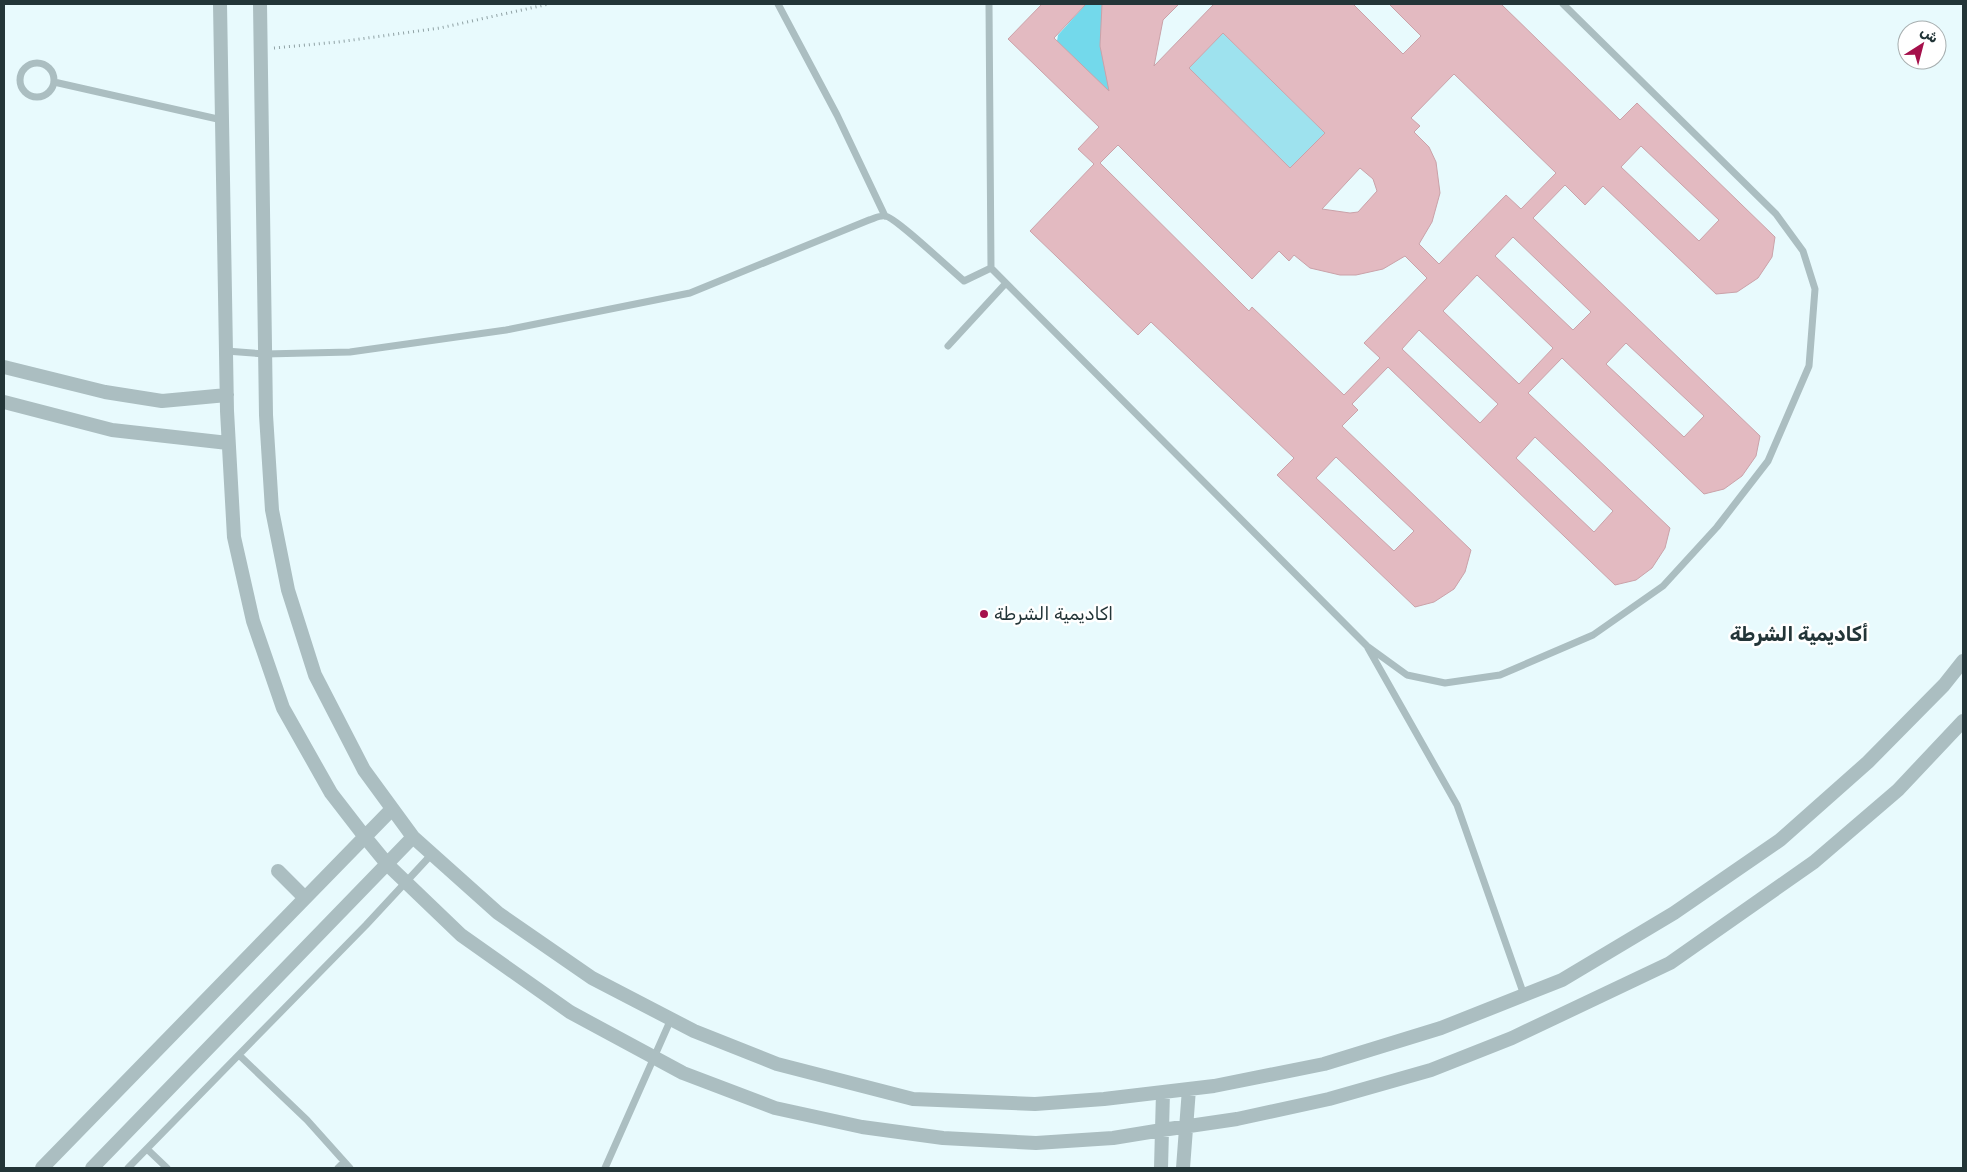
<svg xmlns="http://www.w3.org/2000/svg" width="1967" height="1172" font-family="Rubik,Vazirmatn,sans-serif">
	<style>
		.green { fill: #9ee2ee }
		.forest { fill: #73d9eb }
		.building { fill: #e3bac1; stroke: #caa2a9; fill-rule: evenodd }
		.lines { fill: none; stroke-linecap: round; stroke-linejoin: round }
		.path { stroke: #90a2a5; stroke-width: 3; stroke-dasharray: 1 4; stroke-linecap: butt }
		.lane { stroke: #abbec1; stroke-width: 7 }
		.street { stroke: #abbec1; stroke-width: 14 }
		.poi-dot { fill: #a5104b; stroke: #fff; stroke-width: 2 }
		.labels { text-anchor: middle; stroke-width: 5; stroke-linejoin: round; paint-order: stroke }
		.poi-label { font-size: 18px; fill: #233538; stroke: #fff; text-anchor: start }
		.quarter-label { font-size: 20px; font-weight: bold; fill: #233538; stroke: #fff }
	</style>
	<rect width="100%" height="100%" fill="#e8fafd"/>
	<!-- green -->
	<path class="green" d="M1223,33L1325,133L1290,168L1189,68Z"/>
	<!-- forest -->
	<path class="forest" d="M1086,4H1103L1100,46L1120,103L1057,41L1058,35Z"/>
	<!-- building -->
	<path class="building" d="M1042,4H1086L1054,38L1109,91L1100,46L1102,4H1179L1163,20L1154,66L1214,4H1353L1403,54L1421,36L1389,4H1501L1620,120L1637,103L1775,237L1772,257L1758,278L1737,292L1716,294L1603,186L1585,205L1565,185L1533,218L1760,436L1756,456L1742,476L1724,489L1704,494L1562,358L1528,393L1670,528L1665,548L1652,568L1636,580L1615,585L1388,367L1352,404L1358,410L1342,426L1471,550L1465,572L1454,589L1434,602L1415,607L1277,475L1294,458L1151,322L1138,335L1030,231L1094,164L1078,149L1099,127L1008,39ZM1223,33L1325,133L1290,168L1189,68ZM1454,74L1556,173L1521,209L1506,195L1439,264L1419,244L1432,222L1440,193L1436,162L1429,147L1414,132L1420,126L1411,118ZM1118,145L1252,279L1279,251L1289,261L1294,255L1310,268L1340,275H1356L1383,269L1405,256L1427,278L1364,343L1380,358L1344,395L1252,307L1249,311L1100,163ZM1641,146L1719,220L1699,241L1621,167ZM1360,168L1373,179L1377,191L1358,212L1350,213L1322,209ZM1513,237L1591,312L1573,330L1495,256ZM1477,275L1553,348L1519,384L1443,311ZM1419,330L1498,404L1480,423L1402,349ZM1626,343L1704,416L1684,437L1606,364ZM1535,437L1613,511L1594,532L1516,458ZM1336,457L1414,531L1394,551L1316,478Z"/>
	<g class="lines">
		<!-- path -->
		<path class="path" d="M274,48L338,42L440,28L549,4"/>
		<!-- lane -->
		<path class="lane" d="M778,4L837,115L885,216
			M989,4L991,268L1367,646L1407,675L1445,683L1500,675L1593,635L1663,586L1717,527L1768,461L1809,366L1815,289L1803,251L1776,214L1563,4
			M20 80a17 17 0 1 1 34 0a17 17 0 1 1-34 0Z
			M54,82L222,120
			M948,346L1006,283
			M226,351L265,354L350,352L506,330L690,293L869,220C873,219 880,215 885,216C894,216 952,271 964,281L991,268
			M1368,648L1457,805L1524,995
			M239,1055L307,1120L350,1168
			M147,1149L167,1168
			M128,1168L366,925L431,855
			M338,1168L344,1162
			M605,1168L671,1019"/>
		<!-- street -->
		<path class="street" d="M220,4L227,411L234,537L253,621L283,708L331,793L365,837L388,865L461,935L570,1012L683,1073L775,1108L862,1127L943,1138L1036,1143L1113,1138L1162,1130L1237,1119L1329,1099L1431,1070L1512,1038L1670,963L1814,862L1898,790L1963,721
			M260,4L266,415L272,510L288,590L315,675L364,770L413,837L498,913L592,978L694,1031L777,1064L913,1099L1035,1104L1104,1099L1214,1086L1324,1064L1441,1028L1562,980L1674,913L1780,840L1868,762L1944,685L1963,661
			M4,367L105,392L162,401L227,395
			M4,402L112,430L228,443
			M278,871L305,898
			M42,1168L392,809
			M92,1168L413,837
			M1161,1168L1163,1092
			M1183,1168L1189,1089"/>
	</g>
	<!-- markers -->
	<circle class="poi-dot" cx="984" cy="614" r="5"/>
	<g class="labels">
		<!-- poi labels -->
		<g class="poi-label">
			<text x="994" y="620">اكاديمية الشرطة</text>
		</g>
		<!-- quarter labels -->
		<g class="quarter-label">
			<text x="1799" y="641">أكاديمية الشرطة</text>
		</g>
	</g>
	<!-- border -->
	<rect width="1967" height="1172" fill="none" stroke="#233538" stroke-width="10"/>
	<!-- north arrow -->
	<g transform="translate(1922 45) rotate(36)"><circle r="24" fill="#ffffff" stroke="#a7aeaf"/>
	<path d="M0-4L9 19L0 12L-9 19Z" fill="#a5104b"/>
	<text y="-8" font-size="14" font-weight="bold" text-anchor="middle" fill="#233538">ش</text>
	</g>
</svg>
